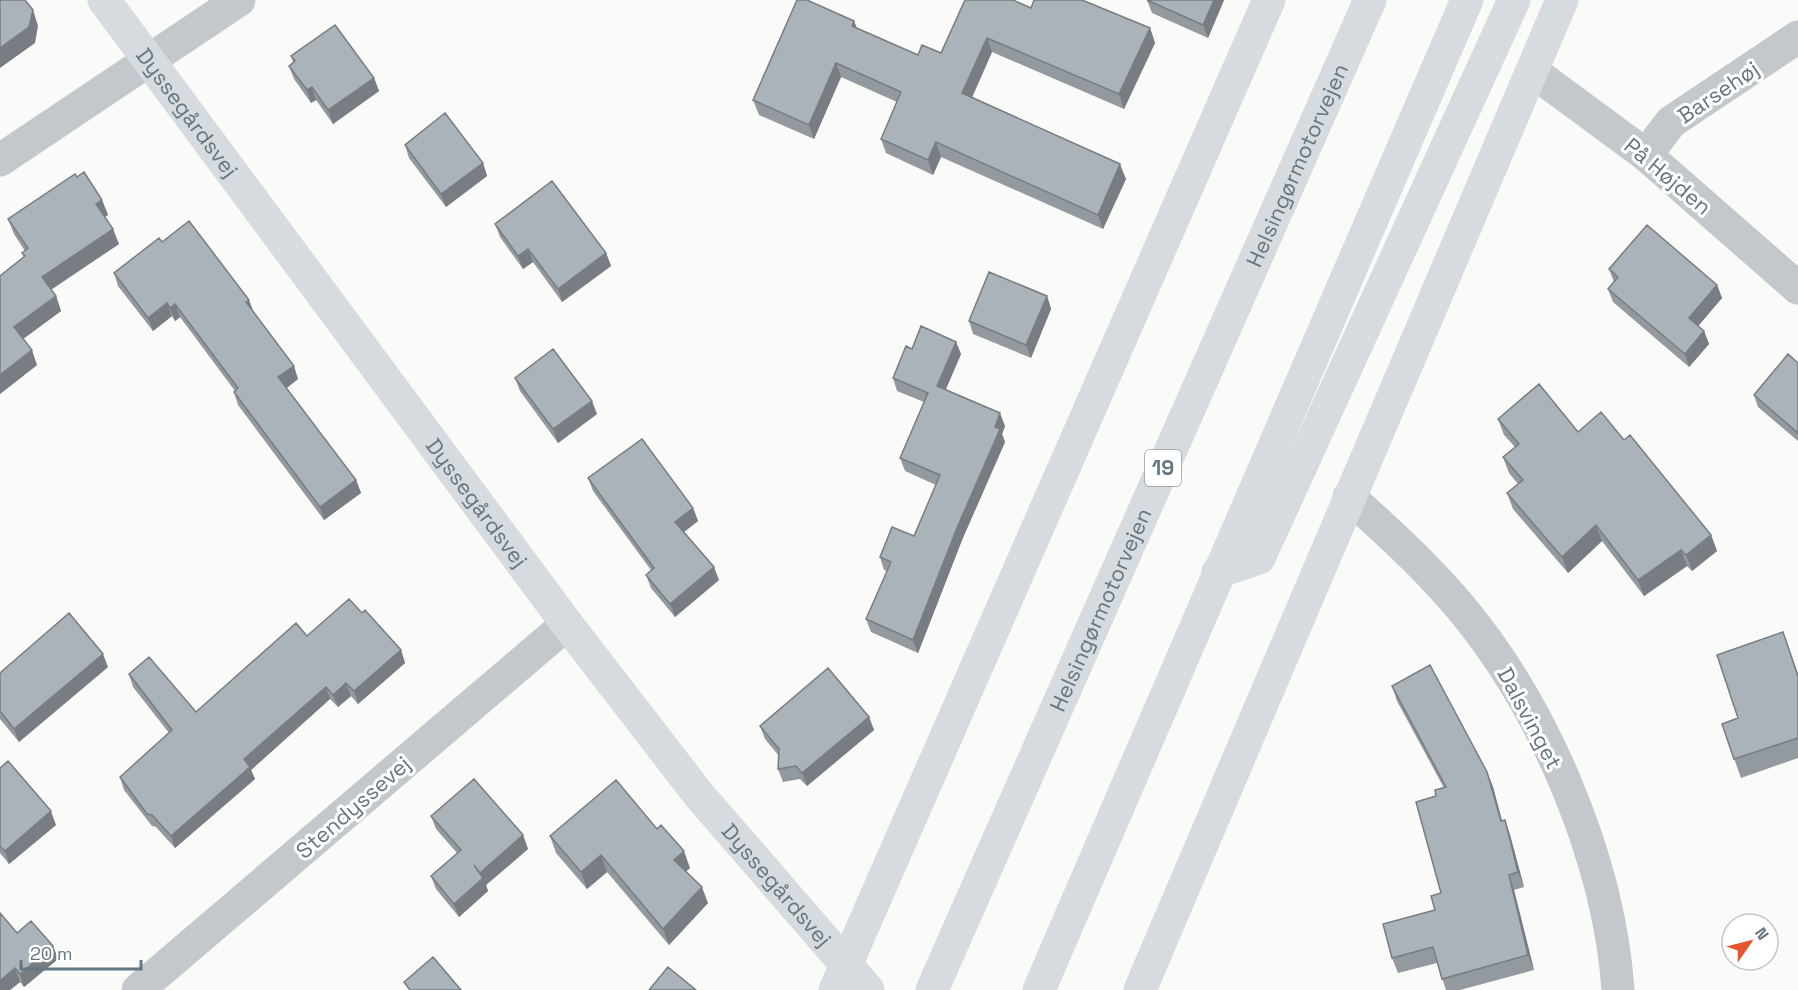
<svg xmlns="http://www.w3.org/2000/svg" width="1798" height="990" font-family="'Space Grotesk',sans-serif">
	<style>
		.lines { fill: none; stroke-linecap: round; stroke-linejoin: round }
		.street { stroke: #c3c8cc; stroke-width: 33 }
		.secondary { stroke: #d6dbdf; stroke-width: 33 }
		.highway { stroke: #d6dbdf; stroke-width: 33 }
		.wall { fill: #929a9f }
		.shaded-wall { fill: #777d82 }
		.building { fill: #aab3b9; stroke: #777d82; stroke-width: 1.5 }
		.labels { text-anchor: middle; stroke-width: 6; stroke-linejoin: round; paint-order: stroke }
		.shield { fill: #fff; stroke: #939fa8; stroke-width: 1.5 }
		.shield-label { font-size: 21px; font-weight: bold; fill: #657683 }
		.street-label { font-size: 22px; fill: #657683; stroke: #fff }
	</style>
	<rect width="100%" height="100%" fill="#fafaf8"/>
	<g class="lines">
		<!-- street -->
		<path class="street" d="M1532,71L1646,155L1798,288
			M1646,155L1671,122L1798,37
			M0,160L239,0
			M1349,497C1389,532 1428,568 1462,609C1545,709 1609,860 1618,990
			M138,990L567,624"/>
		<!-- secondary -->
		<g class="secondary">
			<path id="s1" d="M104,0L567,624L699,795L868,990"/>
			<path d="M835,990L1269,0"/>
			<path d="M1140,990L1562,0"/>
		</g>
		<!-- highway -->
		<g class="highway">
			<path d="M1218,572L1259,558L1514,0"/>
			<path id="s2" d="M932,990L1370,0"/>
			<path d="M1039,990L1467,0"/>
		</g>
	</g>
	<!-- wall -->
	<path class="wall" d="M1147,0H1224L1208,38L1152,13Z
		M1031,8L1150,28L1155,43L1124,109L992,52L972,98L1126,179L1103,229L941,157L933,175L886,153L881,139L897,102L841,77L814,139L759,115L753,100L854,21L857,29L918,55L941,53Z
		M291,56L374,78L379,91L333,124L316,100L311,103L294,79L289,66L293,62Z
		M405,145L483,163L487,176L446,207L409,158Z
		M77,177L102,200L108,215L105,217L119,244L51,290L56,296L61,311L23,339L37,365L0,394L24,257L22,253L25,251L14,234L8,219Z
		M495,224L606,253L611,266L562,302L533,262L523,269L500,237Z
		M162,242L254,312L298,379L286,388L356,480L361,493L324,520L238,405L234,392L235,391L180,317L175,321L172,316L153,331L118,286L114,273Z
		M1609,269L1717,285L1722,298L1698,326L1704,331L1709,344L1689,367L1613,302L1608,289L1614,282Z
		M1047,296L1051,309L1031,358L973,334L969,321Z
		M956,342L961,354L946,389L1005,426L1002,434L1005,442L962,540L918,653L871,632L866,619L887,571L884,570L880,557L914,536L936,485L905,471L900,458L924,402L897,391L893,378L912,349Z
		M1798,363V441L1758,407L1754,395Z
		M515,378L597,414L558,443L520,391Z
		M1498,419L1624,440L1711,535L1717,551L1692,571L1687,566L1644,596L1602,541L1568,573L1513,509L1507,493L1518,484L1509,473L1503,457L1515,447L1504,435Z
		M588,478L693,508L698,521L684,532L719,580L675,617L651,588L646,575L651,570L593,491Z
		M362,613L401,650L405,663L358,704L351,696L338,707L330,699L251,770L255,779L175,848L156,827L152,826L124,790L120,777L169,733L133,687L129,674L196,712L307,636Z
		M1783,632L1798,674V758L1741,778L1722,724L1738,718Z
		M108,667L19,742L0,719V673Z
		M1392,686L1487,772L1493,787L1502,821L1505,820L1510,835L1524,887L1514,890L1534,970L1460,990H1446L1437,963L1398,973L1392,958L1435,910L1441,893L1436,796L1444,788L1397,701Z
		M869,717L874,730L807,786L800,779L783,782L778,769L779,756L765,739L760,726Z
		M0,768L56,825L9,864L0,853Z
		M431,816L523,835L528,849L486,885L488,891L459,917L436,889L431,876L457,853L436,829Z
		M550,836L690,868L686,871L708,903L669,945L607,872L587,889L556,853Z
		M17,933L53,946L58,959L24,987L20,982L10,990Z"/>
	<!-- shaded-wall -->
	<path class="shaded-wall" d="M1214,0H1224L1208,38L1203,25Z
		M33,10L38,26L35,43L0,68V48Z
		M854,21L860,36L852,26Z
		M1150,28L1155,43L1124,109L1119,94Z
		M987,38L992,52L967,108L962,93Z
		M836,63L841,77L814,139L809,125Z
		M374,78L379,91L333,124L328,110Z
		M312,87L316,100L311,103L307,90Z
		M936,142L941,157L933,175L928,160Z
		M483,163L487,176L446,207L441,194Z
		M1120,164L1126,179L1103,229L1098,215Z
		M102,200L108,215L101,219L96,204Z
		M113,229L119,244L47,292L42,277Z
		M528,249L533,262L523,269L518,256Z
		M606,253L611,266L562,302L558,289Z
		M1717,285L1722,298L1694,331L1689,318Z
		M56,296L61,311L19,342L14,327Z
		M1047,296L1051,309L1031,358L1026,345Z
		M249,300L254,313L246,302Z
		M167,303L172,316L153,331L148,318Z
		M175,304L180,317L175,321L170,308Z
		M1704,331L1709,344L1689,367L1685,354Z
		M956,342L961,354L942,398L937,386Z
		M32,350L37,365L0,394V375Z
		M294,366L298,379L283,391L278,377Z
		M592,401L597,414L558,443L553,429Z
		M1000,413L1005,426L1002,434L1005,442L962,540L918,653L913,640Z
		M356,480L361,493L324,520L320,507Z
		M693,508L698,521L680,535L675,522Z
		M1596,525L1602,541L1568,573L1562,557Z
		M1711,535L1717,551L1692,571L1686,555Z
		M1681,550L1687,566L1644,596L1638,580Z
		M714,567L719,580L675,617L670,604Z
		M401,650L405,663L358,704L354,691Z
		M103,654L108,667L19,742L14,729Z
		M346,683L351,696L338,707L333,695Z
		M326,687L330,699L251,770L255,779L175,848L171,836L244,759Z
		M869,717L874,730L807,786L802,773Z
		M1487,772L1493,787L1506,836L1501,821Z
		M51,811L56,825L9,864L5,851Z
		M1505,820L1510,835L1524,887L1518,872Z
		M523,835L528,849L486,885L488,891L459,917L454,904L483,879L480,873Z
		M684,851L690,868L680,877L674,860Z
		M601,855L607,872L587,889L581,872Z
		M1509,875L1514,890L1534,970L1528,955Z
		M702,887L708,903L669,945L663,929Z
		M53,946L58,959L24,987L20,974Z
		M15,968L20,982L10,990H0V981Z"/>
	<!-- building -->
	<path class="building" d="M0,0H25L33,10L29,27L0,48Z
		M797,0H807L854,21L852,26L918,55L922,45L941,53L965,0H1013L1031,8L1034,0H1082L1150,28L1119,94L987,38L962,93L1120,164L1098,215L936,142L928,160L881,139L901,92L836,63L809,125L753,100Z
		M1147,0H1214L1203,25Z
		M335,25L374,78L328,110L312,87L307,90L289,66L295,61L291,56Z
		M445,113L483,163L441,194L405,145Z
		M84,172L102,200L96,204L113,229L42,277L56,296L14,327L32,350L0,375V276L25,256L22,253L28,248L8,219L75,174L77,177Z
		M552,181L606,253L558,289L528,249L518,256L495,224Z
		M189,221L249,300L246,302L294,366L278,377L356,480L320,507L234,392L238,388L175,304L170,308L167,303L148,318L114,273L159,238L162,242Z
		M1647,225L1717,285L1689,318L1704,331L1685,354L1608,289L1618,277L1609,269Z
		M989,272L1047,296L1026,345L969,321Z
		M921,326L956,342L937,386L1000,413L995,427L1000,429L957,528L913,640L866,619L891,562L880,557L892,527L914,536L940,475L900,458L928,393L893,378L906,346L912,349Z
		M553,349L592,401L553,429L515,378Z
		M1788,354L1798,363V433L1754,395Z
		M1539,384L1578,432L1601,412L1624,440L1630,435L1711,535L1686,555L1681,550L1638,580L1596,525L1562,557L1507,493L1523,480L1503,457L1519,444L1498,419Z
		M642,439L693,508L675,522L714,567L670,604L646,575L654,568L588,478Z
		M349,599L362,613L365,610L401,650L354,691L346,683L333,695L326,687L244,759L250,767L171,836L152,815L147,814L120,777L172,730L129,674L149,657L196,712L296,623L307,636Z
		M69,613L103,654L14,729L0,711V673Z
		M1783,632L1798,676V738L1734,759L1722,724L1738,718L1717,655Z
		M1430,665L1487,772L1501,821L1505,820L1518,872L1509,875L1528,955L1442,979L1433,947L1392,958L1383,924L1435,910L1431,896L1441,893L1416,802L1436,796L1435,790L1446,787L1392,686Z
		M828,668L869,717L802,773L796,766L778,769L779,749L760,726Z
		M8,761L51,811L5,851L0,846V768Z
		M474,779L523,835L480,873L474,865L483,878L454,904L431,876L461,850L431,816Z
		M616,780L657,829L661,825L684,851L674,860L702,887L663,929L601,855L581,872L550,836Z
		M0,913L17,933L31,921L53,946L20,974L15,968L0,981Z
		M433,957L461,990H410L404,982Z
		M668,967L696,990H649Z"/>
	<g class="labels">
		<!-- shield labels -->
		<rect class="shield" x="1145" y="450" width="36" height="36" rx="4.5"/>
		<g class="shield-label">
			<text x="1163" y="475">19</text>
		</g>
		<!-- street labels -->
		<g class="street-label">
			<text transform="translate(1718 92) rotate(-34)" y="8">Barsehøj</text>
			<text dy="8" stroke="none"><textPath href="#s1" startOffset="140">Dyssegårdsvej</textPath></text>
			<text dy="8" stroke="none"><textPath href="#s2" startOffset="902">Helsingørmotorvejen</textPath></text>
			<text transform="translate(1668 176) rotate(40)" y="8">På Højden</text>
			<text dy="8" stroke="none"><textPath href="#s1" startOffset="626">Dyssegårdsvej</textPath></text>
			<text dy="8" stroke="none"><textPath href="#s2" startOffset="416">Helsingørmotorvejen</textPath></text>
			<text transform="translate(1530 718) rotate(62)" y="8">Dalsvinget</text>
			<text transform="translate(353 807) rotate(-41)" y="8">Stendyssevej</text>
			<text dy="8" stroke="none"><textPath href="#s1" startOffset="1112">Dyssegårdsvej</textPath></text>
		</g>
	</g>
	<!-- north arrow -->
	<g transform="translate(1750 942) rotate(55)"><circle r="28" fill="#ffffff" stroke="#c1c8cd" stroke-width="1.5"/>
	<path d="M0-4.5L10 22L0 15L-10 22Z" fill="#e4572e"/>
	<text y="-9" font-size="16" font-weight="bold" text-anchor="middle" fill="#657683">N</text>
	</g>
	<!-- scale -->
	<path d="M21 960v9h120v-9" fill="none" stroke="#657683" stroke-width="3"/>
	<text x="30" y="960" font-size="18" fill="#657683" stroke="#ffffff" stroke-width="4.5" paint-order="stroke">20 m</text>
</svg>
